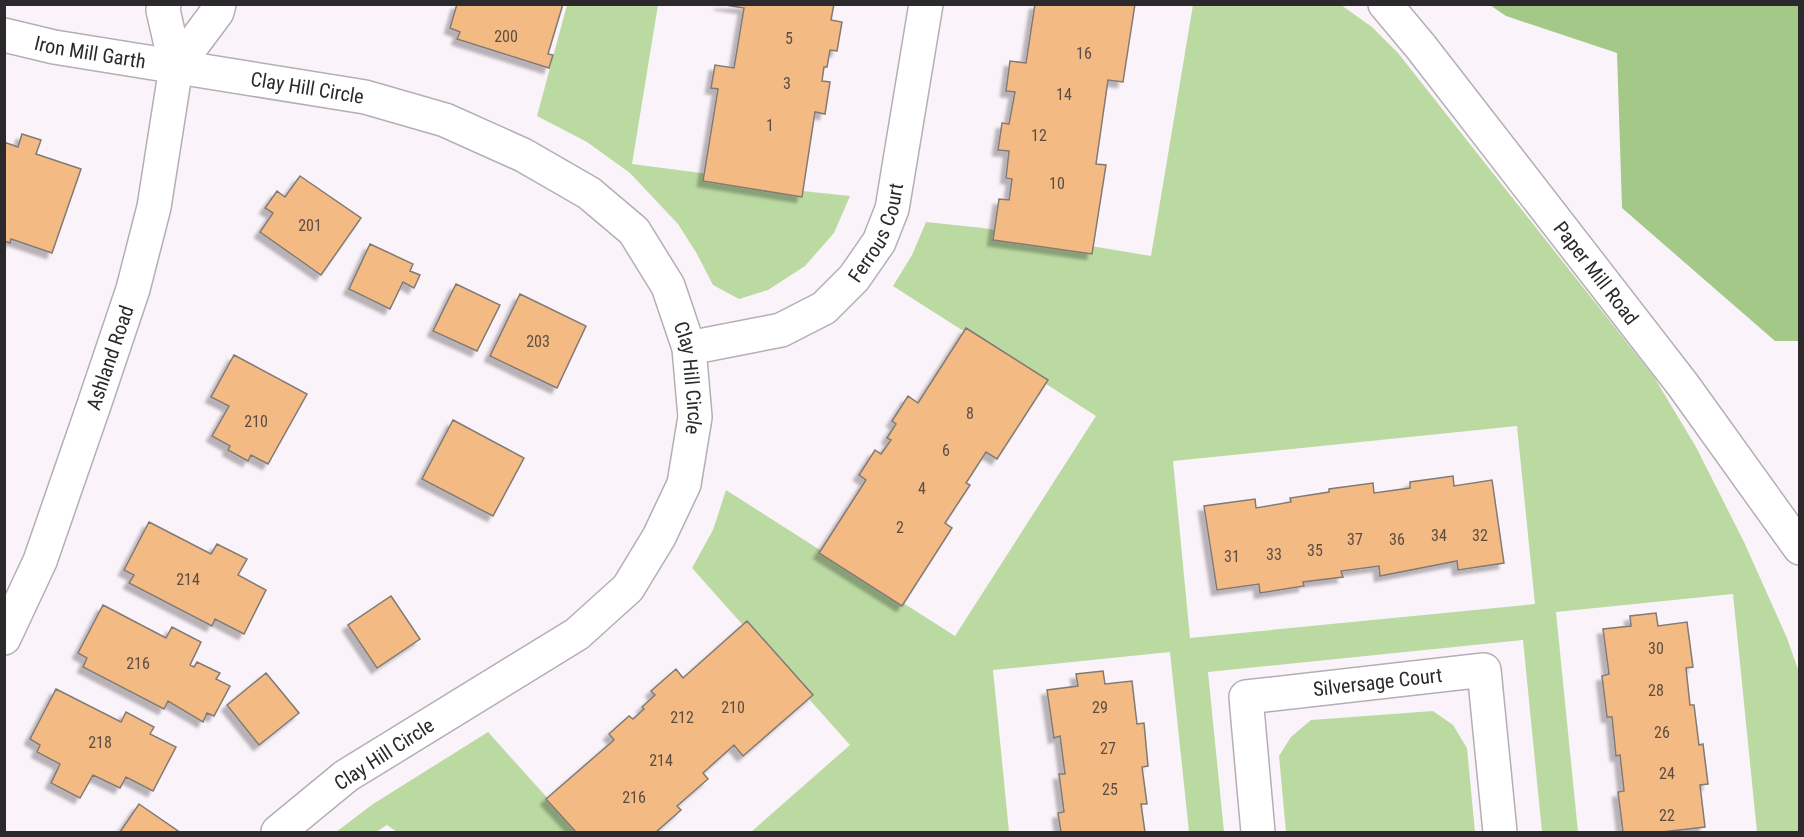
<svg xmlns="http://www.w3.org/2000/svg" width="1804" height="837" font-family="'Roboto Condensed',sans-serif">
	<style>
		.green { fill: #bbdaa2; fill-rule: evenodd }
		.forest { fill: #a4c887 }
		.building { fill: #f3ba84; stroke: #817a74; stroke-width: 1.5; filter: url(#shadow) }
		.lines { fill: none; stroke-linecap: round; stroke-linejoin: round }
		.minor-casing { stroke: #b5aeb4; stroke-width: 36 }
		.major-casing { stroke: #b5aeb4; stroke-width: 36 }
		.minor { stroke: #fff; stroke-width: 33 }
		.major { stroke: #fff; stroke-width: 33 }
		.labels { text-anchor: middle; stroke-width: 4.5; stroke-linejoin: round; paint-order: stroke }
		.number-label { font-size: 16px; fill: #5d4d41 }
		.street-label { font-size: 20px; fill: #2b292b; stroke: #fff }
	</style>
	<defs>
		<filter id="shadow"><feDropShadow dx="-5.5" dy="5.5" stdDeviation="1.5" flood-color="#0004"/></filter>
	</defs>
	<rect width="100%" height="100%" fill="#fbf3fa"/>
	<!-- green -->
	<path class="green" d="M567,5H658L632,164L747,179L793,190L850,196L834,233L805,266L768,290L739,299L713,285L697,254L678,224L630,173L587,142L537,116Z
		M1193,5H1341L1372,27L1398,53L1654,377L1696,447L1744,542L1787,638L1799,672V832H1757L1733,594L1556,612L1578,832H1542L1523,640L1208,672L1224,832H1189L1170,652L993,670L1009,832H751L850,745L692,568L713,530L726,490L955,636L1096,416L893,286L912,255L926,222L983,228L1151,256ZM1517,426L1535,604L1190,638L1173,461Z
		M1433,711L1453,725L1467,748L1475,832H1286L1279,756L1291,737L1311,720Z
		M488,732L578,832H397L387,825L376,832H336L373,804Z"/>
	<!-- forest -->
	<path class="forest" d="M1490,5H1799V341H1775L1622,208L1617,53L1506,16Z"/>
	<!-- building -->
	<path class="building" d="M457,4H563L548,54L553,55L549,68L457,39L460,32L450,28Z
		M719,4H834L831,20L842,22L837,51L830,50L827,67H824L822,81L830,82L825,114L815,112L802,197L703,181L718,89L711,88L715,65L734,68L744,8Z
		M1035,4H1135L1123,82L1108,80L1096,164L1106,165L1092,254L993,240L999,199L1009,200L1012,179L1006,178L1009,151L998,150L1002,123L1009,124L1015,92L1006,91L1010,61L1026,63Z
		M22,134L41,140L36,154L81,169L52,253L11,239L10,243L4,241V142L18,147Z
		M300,176L361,218L321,275L260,232L273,213L265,208L277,191L285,197Z
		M370,244L413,264L410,271L420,275L414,288L403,282L390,309L349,289Z
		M456,284L500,305L477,351L433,331Z
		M520,294L586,326L557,388L490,356Z
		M966,328L1048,380L997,459L986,452L966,483L970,485L945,523L952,528L902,606L819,553L866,480L859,475L875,450L881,454L891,440L887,438L896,424L892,421L908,396L918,403Z
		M234,355L307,394L268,464L251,455L248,461L228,450L230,446L212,436L229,406L211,397Z
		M453,420L524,458L493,516L422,479Z
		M1453,476L1454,486L1492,480L1504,563L1458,570L1457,561L1380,576L1379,566L1341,571L1343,577L1303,582L1304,586L1260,593L1259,584L1217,590L1204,506L1255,499L1256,508L1291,502L1290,498L1329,492V489L1373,483L1374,493L1410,488V482Z
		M149,522L211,554L217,544L247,559L238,575L266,590L244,634L215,619L212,626L129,583L134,575L124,570Z
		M391,596L420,639L377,668L348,625Z
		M103,605L166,638L172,627L201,642L190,665L194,667L197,662L220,673L216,679L230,686L214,716L207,713L203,722L168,701L164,709L83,667L87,658L78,653Z
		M1656,613L1658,626L1687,622L1693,667L1686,668L1690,705H1694L1699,745L1703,744L1708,784L1700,785L1705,827L1662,832H1623L1618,792L1624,791L1620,755L1616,756L1612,717H1607L1602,676L1609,674L1603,629L1631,626L1630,616Z
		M747,621L813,695L743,756L734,745L703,773L708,779L677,806L681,810L656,832H576L546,799L614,740L609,734L629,716L633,719L644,709L642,707L655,695L651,691L676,669L683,678Z
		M1103,671L1105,684L1132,681L1137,724L1144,723L1148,766L1142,767L1147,804H1141L1145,832H1061L1058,813L1064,812L1059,774H1065L1060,736L1054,738L1047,690L1078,686L1076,674Z
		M266,673L299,713L259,745L227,705Z
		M56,689L121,722L126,712L154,727L150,734L176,747L153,791L126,777L120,788L93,775L80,798L51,783L60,764L37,752L40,745L30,739Z
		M139,804L178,831L176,832H120Z"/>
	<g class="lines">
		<defs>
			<g id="minor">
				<path id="s1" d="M4,35L54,47L365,97L445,120L523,155L589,193L634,231L668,286L689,348L695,417L684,484L659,537L628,588L577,634L346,776L278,832"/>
				<path d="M176,67L217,12L219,4"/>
				<path id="s2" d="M689,348L781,330L824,308L854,278L879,242L892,209L926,4"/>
				<path id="s3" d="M4,638L40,561L94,405L133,289L154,207L176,67L163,10L164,4"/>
				<path id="s4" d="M1258,832L1246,697L1484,670L1500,832"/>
			</g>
			<g id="major">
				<path id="s5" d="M1385,4L1421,47L1683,385L1800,548"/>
			</g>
		</defs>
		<!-- minor casing -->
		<use href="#minor" class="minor-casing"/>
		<!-- major casing -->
		<use href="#major" class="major-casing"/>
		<!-- minor -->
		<use href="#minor" class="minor"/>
		<!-- major -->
		<use href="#major" class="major"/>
	</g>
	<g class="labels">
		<!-- number labels -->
		<g class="number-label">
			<text x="506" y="42">200</text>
			<text x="789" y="44">5</text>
			<text x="1084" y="59">16</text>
			<text x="787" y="89">3</text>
			<text x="1064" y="100">14</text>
			<text x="770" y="131">1</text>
			<text x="1039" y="141">12</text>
			<text x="1057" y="189">10</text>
			<text x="310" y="231">201</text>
			<text x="538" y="347">203</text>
			<text x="970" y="419">8</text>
			<text x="256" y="427">210</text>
			<text x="946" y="456">6</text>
			<text x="922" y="494">4</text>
			<text x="900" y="533">2</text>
			<text x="1439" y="541">34</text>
			<text x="1480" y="541">32</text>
			<text x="1355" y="545">37</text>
			<text x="1397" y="545">36</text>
			<text x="1315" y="556">35</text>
			<text x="1274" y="560">33</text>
			<text x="1232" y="562">31</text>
			<text x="188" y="585">214</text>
			<text x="1656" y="654">30</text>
			<text x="138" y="669">216</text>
			<text x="1656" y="696">28</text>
			<text x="733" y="713">210</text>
			<text x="1100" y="713">29</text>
			<text x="682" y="723">212</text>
			<text x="1662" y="738">26</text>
			<text x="100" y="748">218</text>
			<text x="1108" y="754">27</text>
			<text x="661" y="766">214</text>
			<text x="1667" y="779">24</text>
			<text x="1110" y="795">25</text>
			<text x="634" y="803">216</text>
			<text x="1667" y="821">22</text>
		</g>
		<!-- street labels -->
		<g class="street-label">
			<text dy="7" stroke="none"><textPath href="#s1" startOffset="88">Iron Mill Garth</textPath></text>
			<text dy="7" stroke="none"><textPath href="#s1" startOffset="308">Clay Hill Circle</textPath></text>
			<text dy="7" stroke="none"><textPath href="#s2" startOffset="236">Ferrous Court</textPath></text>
			<text dy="7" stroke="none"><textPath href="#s5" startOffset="342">Paper Mill Road</textPath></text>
			<text dy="7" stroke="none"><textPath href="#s3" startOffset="300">Ashland Road</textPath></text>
			<text dy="7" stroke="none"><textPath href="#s1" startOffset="830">Clay Hill Circle</textPath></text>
			<text dy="7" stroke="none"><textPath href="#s4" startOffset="268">Silversage Court</textPath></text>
			<text transform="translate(384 754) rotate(-33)" y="7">Clay Hill Circle</text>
		</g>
	</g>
	<!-- border -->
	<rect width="1804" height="837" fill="none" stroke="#2b292b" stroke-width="12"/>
</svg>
